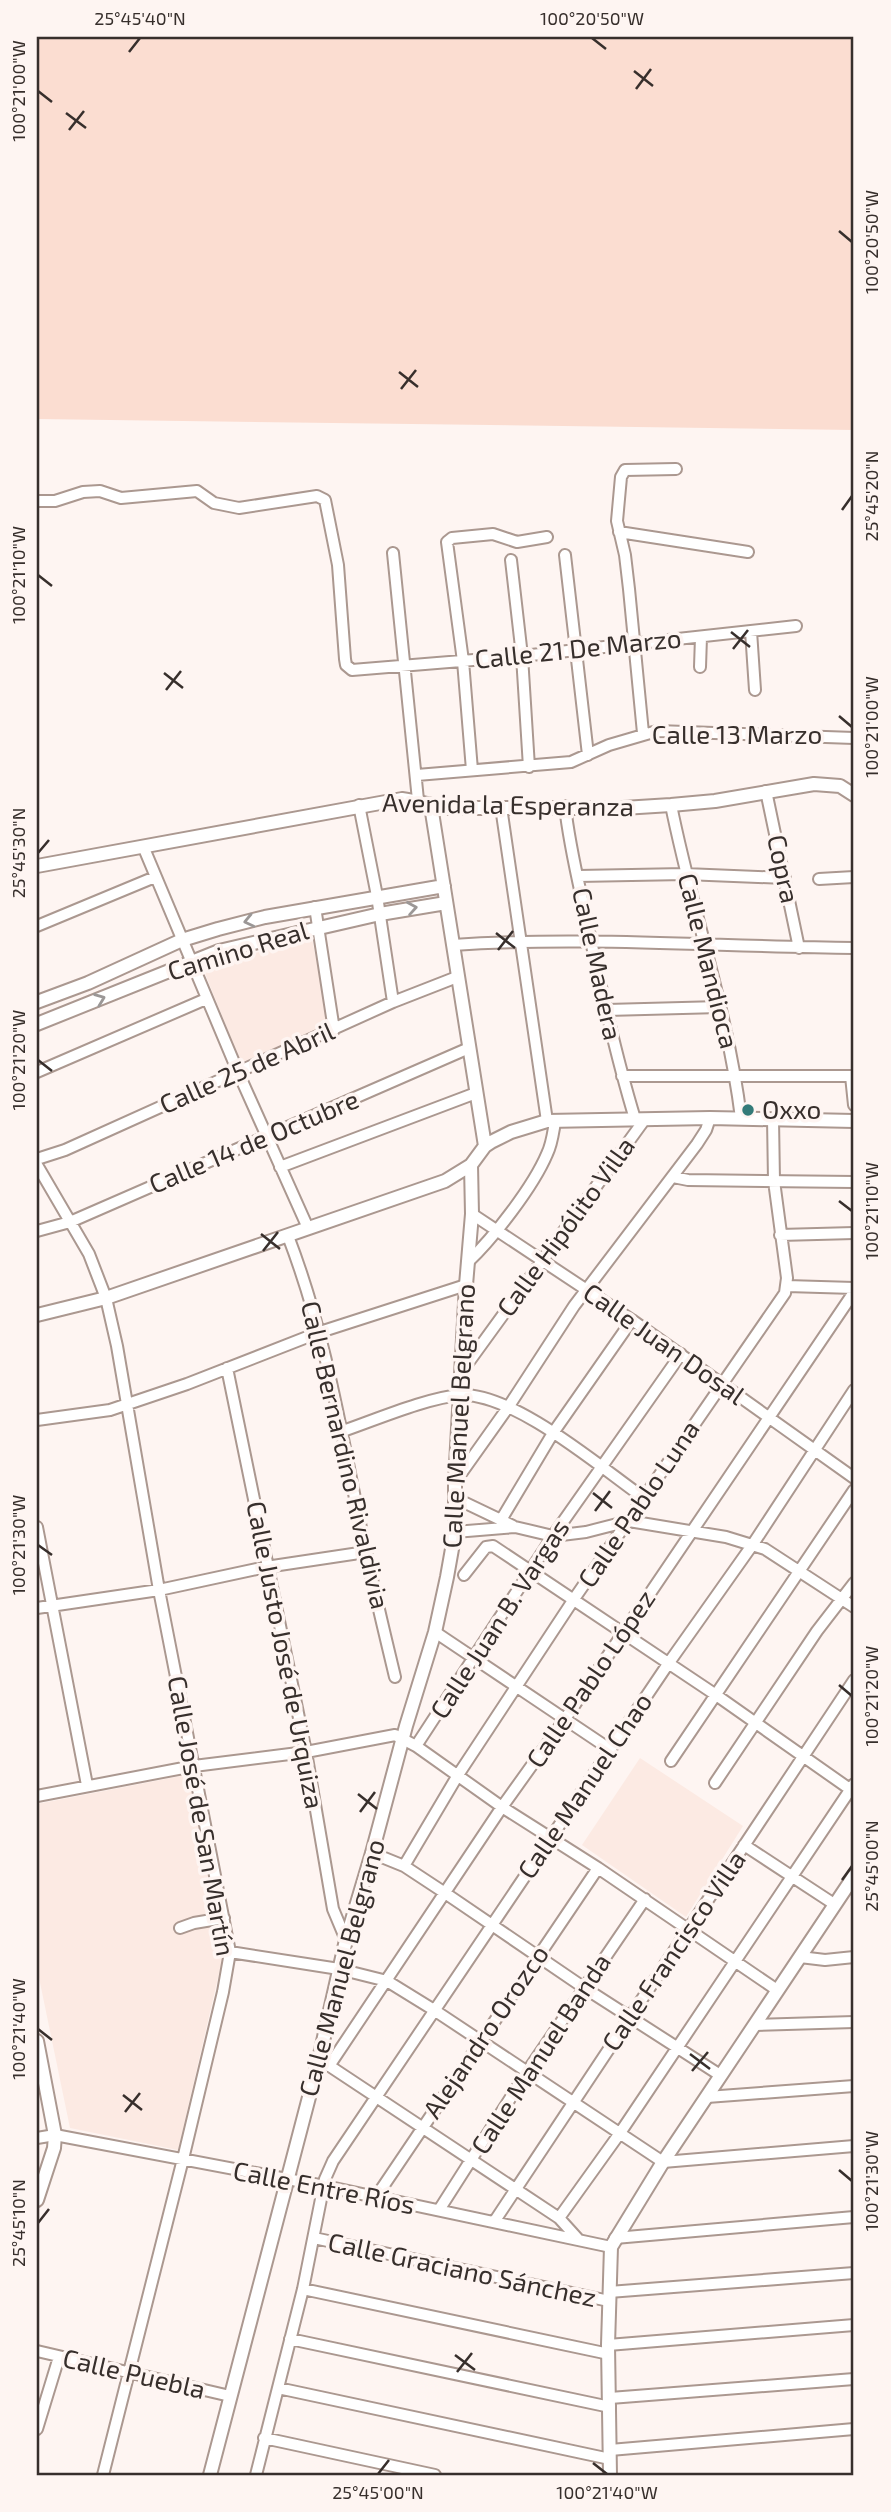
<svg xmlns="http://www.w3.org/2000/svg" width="891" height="2512" font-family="'Exo 2',sans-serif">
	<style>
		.built { fill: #fceae3 }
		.green { fill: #fbddd1 }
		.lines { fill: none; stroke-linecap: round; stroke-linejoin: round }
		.minor-casing { stroke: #ab9890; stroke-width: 14 }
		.tertiary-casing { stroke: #ab9890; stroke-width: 16 }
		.minor { stroke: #fff; stroke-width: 10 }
		.tertiary { stroke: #fff; stroke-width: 12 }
		.oneway { stroke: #9b9796 }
		.ticks { fill: none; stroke: #372f2c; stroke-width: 2.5 }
		.poi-dot { fill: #337b79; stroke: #fef5f2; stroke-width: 2.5 }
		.labels { text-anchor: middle; stroke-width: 7; stroke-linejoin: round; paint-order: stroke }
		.street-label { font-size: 26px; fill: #372f2c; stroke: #fef5f2 }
		.poi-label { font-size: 26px; fill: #372f2c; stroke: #fef5f2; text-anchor: start }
		.neatline { fill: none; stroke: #372f2c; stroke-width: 2.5 }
		.ticks-label { font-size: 18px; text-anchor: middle; fill: #372f2c }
	</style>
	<rect width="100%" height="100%" fill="#fef5f2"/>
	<!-- built -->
	<path class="built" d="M312,939L329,1024L241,1063L202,966Z
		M640,1758L743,1826L686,1917L582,1845Z
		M191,1774L224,1952L178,2150L70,2128L37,1968V1804Z"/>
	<!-- green -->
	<path class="green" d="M37,37H854V430L37,419Z"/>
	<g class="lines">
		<defs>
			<path id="minor" d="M37,501H55L83,492L100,491L121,498L197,491L214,503L239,508L317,496L325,500L338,565L345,659L346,665L352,670L522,656L796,626
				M619,532L748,552
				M393,553L418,800
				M565,555L588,755
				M511,560L522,656L529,767
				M751,631L755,690
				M700,667L701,637
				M643,733L629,589L625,555L617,521L621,477L625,470L676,469
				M472,770L463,661L447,542L452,538L493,534L517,542L547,537
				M417,775L571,762L609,745L657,731L854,738
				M766,791L799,948
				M359,805L377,896L393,1002
				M671,805C692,910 728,1012 741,1118
				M565,806C569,844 578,880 586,917C600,985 615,1053 635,1119
				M501,807L547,1121
				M143,846L238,1072L308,1228
				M578,876L685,874L785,878
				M819,879L854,877
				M315,907L334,1030
				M37,926L155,877
				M453,945C587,936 720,947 854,948
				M607,1010L720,1007
				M37,1072L206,999
				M622,1076H854
				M851,1076L854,1105
				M37,1159L65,1150L393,1002L457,977
				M37,1165L89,1254L106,1298L117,1346L159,1590L230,1952L223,1992L183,2159L103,2475
				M280,1167L476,1093
				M673,1177L688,1180L854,1182
				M472,1214L632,1320L854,1478
				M37,1231L70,1222L469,1048
				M780,1235L854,1233
				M288,1236C328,1340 343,1444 366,1552C375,1594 385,1635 395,1677
				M468,1262C494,1237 533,1187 547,1154C552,1144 553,1133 555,1122
				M787,1286L854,1288
				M227,1368L306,1752L333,1909L346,1940
				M463,1370L645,1119
				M37,1420L110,1410L187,1384L320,1332L466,1285
				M343,1431C375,1420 429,1397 461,1395C514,1393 600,1467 644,1498
				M455,1482L509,1406L574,1306L697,1144L706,1130L710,1118
				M455,1498L501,1520
				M513,1526L501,1520L553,1433L632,1320
				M37,1527L87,1785
				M455,1532L515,1527L553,1536L586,1532L629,1521L726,1537L765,1549L854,1607
				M464,1575L486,1547L493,1546L716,1695L854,1792
				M37,1608L159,1590L266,1567L366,1552
				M435,1632L611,1750
				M416,1746L553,1536L681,1354
				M671,1761L854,1490
				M715,1783L817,1631L854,1583
				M37,1796L194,1766L306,1752L395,1735L416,1746L502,1807L598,1868L777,1990
				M744,1845L834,1904
				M372,1853L404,1866L445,1893L583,1987L720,2075
				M404,1866L458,1775L574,1599L785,1293L787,1278L774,1181L773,1119
				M180,1928L194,1923L224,1918
				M230,1952L339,1969L387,1981L434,2010L663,2162L854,2146
				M800,1957L825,1960L854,1957
				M755,2025L854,2022
				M325,2063L559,2218L578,2239
				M329,2066L502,1807L565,1719L854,1292
				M707,2097L854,2086
				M37,2138L55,2135L324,2186L611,2247
				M376,2197L598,1868
				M439,2210L527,2072L645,1899
				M559,2218L620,2133L854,1784
				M494,2222L854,1680
				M314,2238L609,2301
				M615,2238L854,2217
				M303,2289L609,2354
				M609,2292L854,2273
				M290,2339L610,2407
				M608,2345L854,2325
				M37,2351L230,2396
				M278,2388L610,2459
				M610,2398L854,2379
				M37,2429L59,2357
				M264,2438L435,2475
				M610,2450L854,2429
				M256,2475L303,2289L325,2179L333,2161L668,1664L753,1544L854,1390"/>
			<path id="tertiary" d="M431,806L485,1146
				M37,866L402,799C418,801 432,806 448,808H623L671,805L715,801L814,784L840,786L854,795
				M37,1002L88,983L182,940L218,929L265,917L444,886
				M37,1024L219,951L380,914L446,903
				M37,1315L106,1298L445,1181L471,1165L485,1146L491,1142L511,1132L547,1121L710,1118L854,1121
				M37,2041L55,2135L54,2148L37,2200
				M210,2475L319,2059L346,1940L372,1853L406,1726L435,1632L447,1577L455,1532V1482L466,1285L472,1214L471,1165
				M610,2475L608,2345L611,2247L663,2162L854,1876"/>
		</defs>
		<!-- minor casing -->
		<use href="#minor" class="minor-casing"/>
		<!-- tertiary casing -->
		<use href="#tertiary" class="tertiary-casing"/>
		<!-- minor -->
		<use href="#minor" class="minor"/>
		<!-- tertiary -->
		<use href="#tertiary" class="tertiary"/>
	</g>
	<!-- one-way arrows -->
	<defs><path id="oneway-chevron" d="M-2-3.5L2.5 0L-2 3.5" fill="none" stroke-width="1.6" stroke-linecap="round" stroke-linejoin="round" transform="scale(1.75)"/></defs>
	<g class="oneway">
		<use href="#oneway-chevron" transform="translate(412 908) rotate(-10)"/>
		<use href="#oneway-chevron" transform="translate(249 921) rotate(167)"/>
		<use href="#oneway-chevron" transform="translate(100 999) rotate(-21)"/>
	</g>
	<!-- ticks -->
	<path class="ticks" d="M592,38L606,49M129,52L140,38M634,71L653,86M636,89L651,69M38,91L52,102M66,113L86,128M69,130L84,111M839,231L852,242M399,372L418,387M401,389L416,370M842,510L852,496M38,575L52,586M731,632L750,647M733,649L748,630M164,673L183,688M166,690L181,671M839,716L852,727M38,853L49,840M496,933L515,948M498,950L513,931M38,1060L52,1071M839,1201L852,1211M261,1234L280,1249M263,1251L278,1232M593,1493L612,1508M595,1511L610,1491M38,1545L52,1555M839,1685L852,1696M358,1794L377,1809M360,1812L375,1792M842,1880L852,1866M38,2029L52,2040M690,2054L710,2069M692,2071L708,2052M123,2095L142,2110M125,2112L140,2093M839,2170L852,2181M38,2223L49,2209M455,2355L475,2370M457,2372L472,2353M593,2463L607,2474M378,2474L389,2460"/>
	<!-- markers -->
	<circle class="poi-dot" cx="748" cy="1110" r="7"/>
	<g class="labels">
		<!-- street labels -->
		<g class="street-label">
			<text transform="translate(578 649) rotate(-6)" y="9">Calle 21 De Marzo</text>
			<text x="737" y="744">Calle 13 Marzo</text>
			<text transform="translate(508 805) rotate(1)" y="9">Avenida la Esperanza</text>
			<text transform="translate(783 869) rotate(78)" y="9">Copra</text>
			<text transform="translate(238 951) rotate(-17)" y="9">Camino Real</text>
			<text transform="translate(708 961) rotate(76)" y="9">Calle Mandioca</text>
			<text transform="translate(597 964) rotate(78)" y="9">Calle Madera</text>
			<text transform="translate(247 1068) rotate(-24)" y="9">Calle 25 de Abril</text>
			<text transform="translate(254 1142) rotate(-23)" y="9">Calle 14 de Octubre</text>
			<text transform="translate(566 1227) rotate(-54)" y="9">Calle Hipólito Villa</text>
			<text transform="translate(664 1344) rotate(35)" y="9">Calle Juan Dosal</text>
			<text transform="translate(459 1416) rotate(-87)" y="9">Calle Manuel Belgrano</text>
			<text transform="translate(345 1455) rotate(77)" y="9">Calle Bernardino Rivaldivia</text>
			<text transform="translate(639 1504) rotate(-56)" y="9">Calle Pablo Luna</text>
			<text transform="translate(500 1619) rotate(-57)" y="9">Calle Juan B. Vargas</text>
			<text transform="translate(285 1655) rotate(79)" y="9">Calle Justo José de Urquiza</text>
			<text transform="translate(591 1679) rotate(-56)" y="9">Calle Pablo López</text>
			<text transform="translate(585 1786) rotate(-56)" y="9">Calle Manuel Chao</text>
			<text transform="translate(201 1816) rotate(80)" y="9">Calle José de San Martín</text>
			<text transform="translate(674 1951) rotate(-56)" y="9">Calle Francisco Villa</text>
			<text transform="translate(342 1968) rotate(-75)" y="9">Calle Manuel Belgrano</text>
			<text transform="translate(486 2032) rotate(-56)" y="9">Alejandro Orozco</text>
			<text transform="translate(541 2054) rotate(-57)" y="9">Calle Manuel Banda</text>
			<text transform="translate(324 2188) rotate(11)" y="9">Calle Entre Ríos</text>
			<text transform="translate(462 2270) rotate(12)" y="9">Calle Graciano Sánchez</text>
			<text transform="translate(134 2374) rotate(13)" y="9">Calle Puebla</text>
		</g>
		<!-- poi labels -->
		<g class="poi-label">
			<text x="762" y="1119">Oxxo</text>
		</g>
	</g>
	<!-- border -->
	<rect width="891" height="2512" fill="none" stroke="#fef5f2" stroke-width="77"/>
	<rect x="38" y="38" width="814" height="2436" class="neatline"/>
	<g class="ticks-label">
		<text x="140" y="25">25°45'40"N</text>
		<text x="592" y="25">100°20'50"W</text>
		<text transform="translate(19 91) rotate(-90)" y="6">100°21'00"W</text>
		<text transform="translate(872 242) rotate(-90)" y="6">100°20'50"W</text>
		<text transform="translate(872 496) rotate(-90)" y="6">25°45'20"N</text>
		<text transform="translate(19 575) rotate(-90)" y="6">100°21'10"W</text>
		<text transform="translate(872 727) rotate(-90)" y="6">100°21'00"W</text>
		<text transform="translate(19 853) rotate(-90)" y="6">25°45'30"N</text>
		<text transform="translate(19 1060) rotate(-90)" y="6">100°21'20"W</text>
		<text transform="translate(872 1211) rotate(-90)" y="6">100°21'10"W</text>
		<text transform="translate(19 1545) rotate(-90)" y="6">100°21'30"W</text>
		<text transform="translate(872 1696) rotate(-90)" y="6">100°21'20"W</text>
		<text transform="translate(872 1866) rotate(-90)" y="6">25°45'00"N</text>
		<text transform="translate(19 2029) rotate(-90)" y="6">100°21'40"W</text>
		<text transform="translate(872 2181) rotate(-90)" y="6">100°21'30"W</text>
		<text transform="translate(19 2223) rotate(-90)" y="6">25°45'10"N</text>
		<text x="378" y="2499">25°45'00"N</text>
		<text x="607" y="2499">100°21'40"W</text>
	</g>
</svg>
